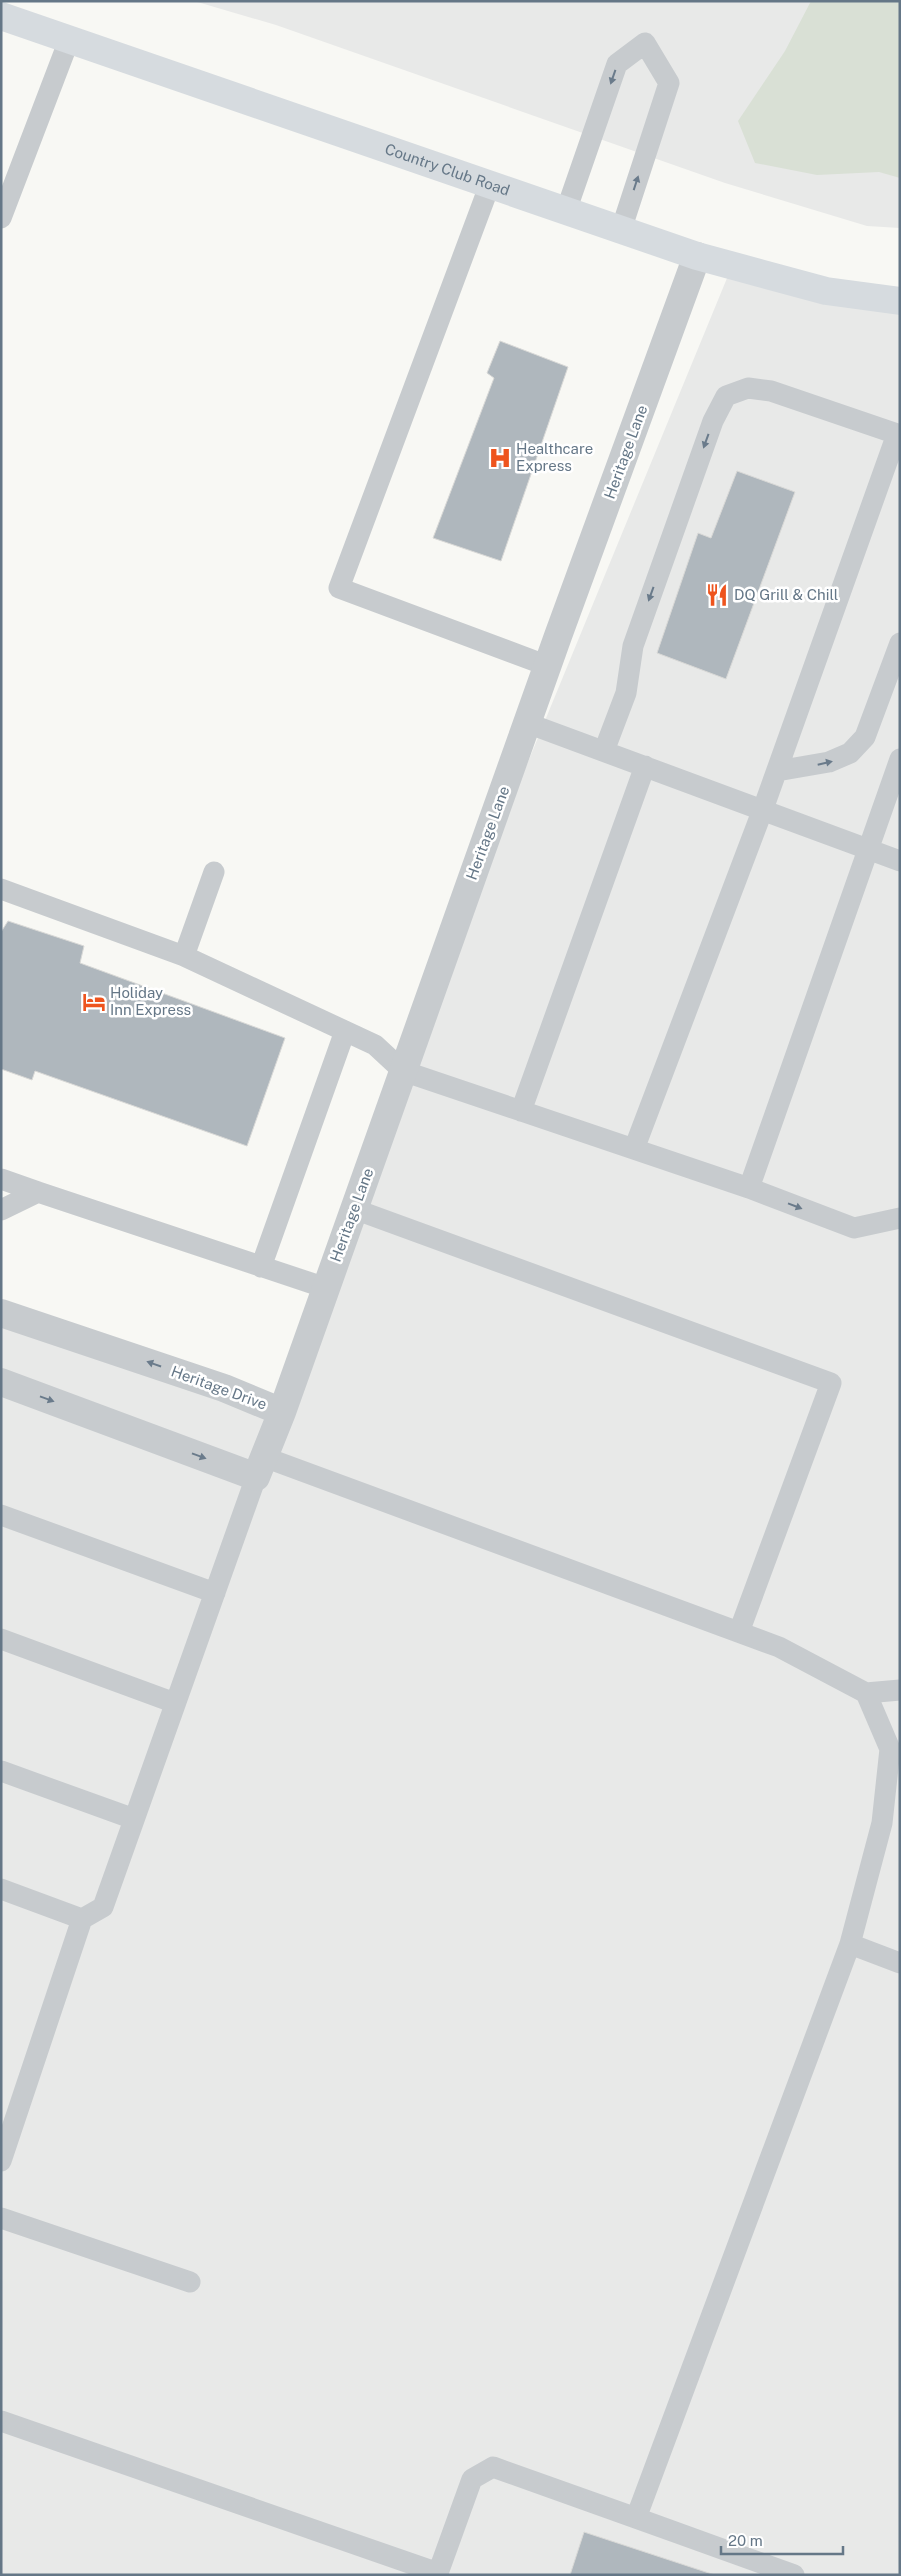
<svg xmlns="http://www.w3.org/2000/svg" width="901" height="2576" font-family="'Public Sans',sans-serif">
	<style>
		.built { fill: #e8e9e8 }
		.green { fill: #d9e0d5 }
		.building { fill: #afb7bd; stroke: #d9d9d7 }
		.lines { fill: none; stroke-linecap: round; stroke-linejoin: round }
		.lane { stroke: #c7cbce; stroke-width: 21 }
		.street { stroke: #c7cbce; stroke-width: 28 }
		.secondary { stroke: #d6dbdf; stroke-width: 28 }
		.oneway { fill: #6a7b8b }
		.labels { text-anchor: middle; stroke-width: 5; stroke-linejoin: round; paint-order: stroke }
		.street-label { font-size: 15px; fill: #657787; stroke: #fff }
		.poi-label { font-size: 15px; fill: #657787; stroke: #fff; text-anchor: start }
	</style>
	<rect width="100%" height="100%" fill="#f8f8f4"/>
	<!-- built -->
	<path class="built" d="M194,1H900V228L867,226L725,183L276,25Z
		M732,266L900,301V2575H1V1323L282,1411L421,1022Z"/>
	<!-- green -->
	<path class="green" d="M811,1H900V178L879,172L817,175L755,163L738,121L785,51Z"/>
	<!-- building -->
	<path class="building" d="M500,341L568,367L501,561L433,538L494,378L487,373Z
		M737,471L795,492L726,679L657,653L698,533L711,538Z
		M8,921L84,946L80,963L285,1038L247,1146L35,1071L32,1080L1,1069V932Z
		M584,2532L715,2575H570Z"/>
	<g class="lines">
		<!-- lane -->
		<path class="lane" d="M490,184L339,588L548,666
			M566,211L617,64L645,43L669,83L621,230
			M1,218L69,40
			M527,723L900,861
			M604,751L626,693L633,646L713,421L726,396L748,388L771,391L897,434L763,809L634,1149
			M777,771L829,762L850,753L865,737L900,643
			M214,872L184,956L375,1045L403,1071L749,1188L900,759
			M1,889L184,956
			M521,1111L645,766
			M1,1179L38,1192
			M749,1188L854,1228L900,1218
			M354,1209L831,1383L739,1632
			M1,1210L38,1192L326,1288
			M261,1267L345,1031
			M264,1457L779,1647L866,1693L890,1749L882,1823L850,1944L900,1963
			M1,1515L215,1593
			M1,1639L175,1703
			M866,1693L900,1690
			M1,1771L134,1819
			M1,1889L82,1919L103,1907L256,1477
			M1,2161L82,1919
			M1,2218L190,2282
			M1,2421L438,2573L472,2479L493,2467L636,2518L850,1944
			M636,2518L794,2575"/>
		<!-- street -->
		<path class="street" d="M1,1313L224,1388L282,1412
			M1,1382L256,1477L282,1412L558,636L697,256"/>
		<!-- secondary -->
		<path class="secondary" id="s1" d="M1,16L697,256L826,291L900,301"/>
	</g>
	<!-- one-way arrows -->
	<defs><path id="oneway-solid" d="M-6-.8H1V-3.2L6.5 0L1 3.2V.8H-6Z" transform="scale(1.25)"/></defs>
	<g class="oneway">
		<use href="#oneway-solid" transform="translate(613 77) rotate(109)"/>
		<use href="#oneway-solid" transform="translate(636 183) rotate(-72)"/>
		<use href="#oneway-solid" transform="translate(706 441) rotate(110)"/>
		<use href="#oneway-solid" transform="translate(651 594) rotate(110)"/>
		<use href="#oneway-solid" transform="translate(825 763) rotate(-13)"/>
		<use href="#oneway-solid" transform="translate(795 1206) rotate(21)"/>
		<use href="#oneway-solid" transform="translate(154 1364) rotate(-161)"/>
		<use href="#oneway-solid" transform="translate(47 1399) rotate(20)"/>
		<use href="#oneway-solid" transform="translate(199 1456) rotate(20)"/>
	</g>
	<!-- icons -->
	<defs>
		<symbol id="hospital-bare" viewBox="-9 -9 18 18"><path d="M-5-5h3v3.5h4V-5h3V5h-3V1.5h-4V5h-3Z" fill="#ee541e" stroke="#fff" stroke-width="2.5" paint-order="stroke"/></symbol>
		<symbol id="restaurant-bare" viewBox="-9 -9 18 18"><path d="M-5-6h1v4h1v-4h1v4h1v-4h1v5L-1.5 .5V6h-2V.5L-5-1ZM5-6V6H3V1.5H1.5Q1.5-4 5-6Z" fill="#ee541e" stroke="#fff" stroke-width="2.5" paint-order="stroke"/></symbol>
		<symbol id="hotel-bare" viewBox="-9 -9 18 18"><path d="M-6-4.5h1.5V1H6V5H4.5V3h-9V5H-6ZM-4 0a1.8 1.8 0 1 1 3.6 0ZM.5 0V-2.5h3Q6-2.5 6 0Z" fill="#ee541e" stroke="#fff" stroke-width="2.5" paint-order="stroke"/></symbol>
	</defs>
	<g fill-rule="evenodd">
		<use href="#hospital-bare" x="484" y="442" width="32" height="32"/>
		<use href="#restaurant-bare" x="701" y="579" width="32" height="32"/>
		<use href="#hotel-bare" x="78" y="986" width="32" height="32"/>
	</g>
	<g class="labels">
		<!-- street labels -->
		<g class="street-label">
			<text dy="5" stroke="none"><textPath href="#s1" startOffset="472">Country Club Road</textPath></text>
			<text transform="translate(626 452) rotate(-70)" y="5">Heritage Lane</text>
			<text transform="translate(488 833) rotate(-70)" y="5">Heritage Lane</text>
			<text transform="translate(352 1215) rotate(-70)" y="5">Heritage Lane</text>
			<text transform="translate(219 1388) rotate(20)" y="5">Heritage Drive</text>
		</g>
		<!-- poi labels -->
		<g class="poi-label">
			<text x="516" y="454">Healthcare<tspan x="516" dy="17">Express</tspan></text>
			<text x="734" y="600">DQ Grill &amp; Chill</text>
			<text x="110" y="998">Holiday<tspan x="110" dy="17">Inn Express</tspan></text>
		</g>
	</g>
	<!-- border -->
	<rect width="901" height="2576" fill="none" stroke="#657787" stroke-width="5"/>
	<!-- scale -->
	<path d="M721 2546v8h122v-8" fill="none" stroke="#657787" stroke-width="2.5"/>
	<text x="728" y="2546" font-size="15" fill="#657787" stroke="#ffffff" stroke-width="4" paint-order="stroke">20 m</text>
</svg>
